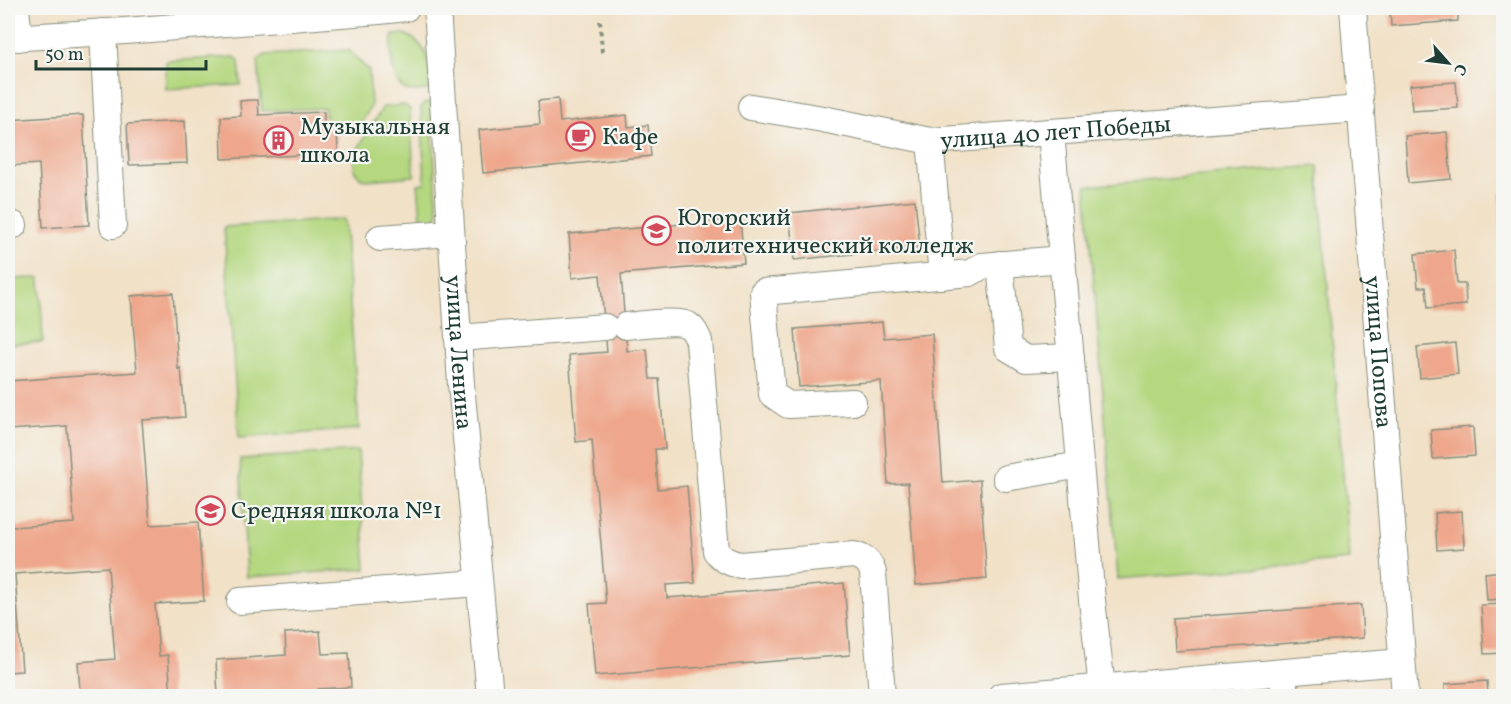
<svg xmlns="http://www.w3.org/2000/svg" width="1511" height="704" font-family="Vollkorn,serif">
	<style>
		.green { fill: #b4d77f; stroke: #6a8a5a; stroke-width: 1.5 }
		.building { fill: #eea78c }
		.lines { fill: none; stroke-linecap: round; stroke-linejoin: round }
		.minor-casing { stroke: #888f7e; stroke-width: 28 }
		.path { stroke: #888f7e; stroke-width: 4; stroke-dasharray: 4.5 4.5; stroke-linecap: butt }
		.minor { stroke: #fff; stroke-width: 26 }
		.labels { text-anchor: middle; stroke-width: 4.5; stroke-linejoin: round; paint-order: stroke }
		.poi-label { font-size: 24px; fill: #1f3d34; stroke: #f6f6f2; text-anchor: start }
		.street-label { font-size: 24px; fill: #1f3d34; stroke: #f6f6f2 }
	</style>
	<rect width="100%" height="100%" fill="#f6f6f2"/>
	<filter id="ink" filterUnits="userSpaceOnUse"><feTurbulence type="fractalNoise" baseFrequency=".0167" numOctaves="2"/><feDisplacementMap in="SourceGraphic" scale="12" xChannelSelector="R" yChannelSelector="G"/><feConvolveMatrix kernelMatrix="1 2 1 2 8 2 1 2 1" color-interpolation-filters="sRGB"/></filter>
	<filter id="wash" filterUnits="userSpaceOnUse"><feTurbulence type="fractalNoise" baseFrequency=".008" numOctaves="4" result="noise"/><feDisplacementMap in="SourceGraphic" scale="24" xChannelSelector="R" yChannelSelector="G"/><feGaussianBlur stdDeviation="1.35" result="paint"/><feColorMatrix in="noise" values="0 0 0 0 0 0 0 0 0 0 0 0 0 0 0 0 0 1.4 0 .05"/><feComposite in="paint" operator="in"/></filter>
	<g filter="url(#wash)">
		<rect width="100%" height="100%" fill="#f1e1c7"/>
		<!-- green -->
		<path class="green" d="M405,34C431,46 429,65 431,89C424,90 414,92 407,90C390,85 390,49 393,35Z
			M349,50L369,71L371,106L357,131L345,123H326L325,108L262,111L258,60L265,55Z
			M235,57L239,62L241,85L166,89V61Z
			M431,102L438,217L430,222L423,221L421,217L418,184L425,183L421,107L425,103Z
			M405,105L410,109L414,176L366,180L361,178L354,170V155L383,107Z
			M1318,166L1350,560L1118,579L1086,186Z
			M344,219L359,429L239,438L224,227Z
			M40,278L43,342L8,344V279Z
			M358,451L366,569L247,577L240,459Z"/>
		<g id="blocks">
			<!-- building -->
			<path class="building" d="M1390,8H1458V21L1391,26Z
				M1456,82L1458,108L1412,111L1410,85Z
				M558,99L560,122L627,115L628,127L648,125L651,156L483,173L479,130L540,124L538,101Z
				M250,100H258L259,115L324,112V128L337,127L338,153L222,159L221,117L241,116L240,101Z
				M83,115L89,225L43,228L39,164L8,166V120Z
				M185,121L187,163L129,165L127,124Z
				M1447,132L1451,179L1408,183L1405,136Z
				M1500,193H1504V232H1501Z
				M915,200L920,247L794,260L789,213Z
				M740,219L744,263L621,274L627,351L647,349L650,379H659L665,449H655L658,489L687,486L695,583L666,585L667,598L844,583L850,655L595,676L589,604L606,603L592,440L576,442L569,355L607,352L600,275L572,278L569,234Z
				M1454,250L1457,284H1465L1466,305L1428,308L1426,287H1418L1415,254Z
				M173,293L178,369L181,368L185,417L142,420L150,525L198,522L204,601L155,604L159,656L168,655L171,696H65V692L80,691L78,662L115,659L108,567L15,574L22,671L8,672V492L9,491L12,527L74,523L67,426L8,430V381L137,372L131,296Z
				M882,322L884,338L932,334L943,483L980,480L987,579L916,585L908,483L888,484L881,381L799,387L795,329Z
				M1455,343L1458,374L1420,378L1417,347Z
				M1473,427L1475,456L1433,459L1431,430Z
				M1462,511L1464,548L1437,550L1435,513Z
				M1504,571V599L1487,600L1485,573Z
				M1504,604V653L1484,654L1481,605Z
				M1361,605L1363,638L1175,651L1173,618Z
				M320,631L322,654L349,653L351,687L318,689V696H218L216,660L286,655L285,633Z
				M1487,681L1488,696H1445V684Z"/>
		</g>
	</g>
	<g filter="url(#ink)">
		<use href="#blocks" fill-opacity="0" stroke="#888f7e" stroke-width="1.5"/>
		<g class="lines">
			<defs>
				<g id="minor">
					<path d="M16,8L19,38"/>
					<path id="s1" d="M437,8L461,384L490,696"/>
					<path id="s2" d="M1353,8L1405,696"/>
					<path d="M103,32L113,225"/>
					<path d="M8,38L125,31L379,11L406,8"/>
					<path id="s3" d="M751,107L823,119L930,141L1361,109"/>
					<path d="M1051,132L1092,600L1102,688"/>
					<path d="M930,141L942,276"/>
					<path d="M8,223L14,225"/>
					<path d="M380,238L451,233"/>
					<path d="M1000,264L1008,348L1026,359L1071,357"/>
					<path d="M626,326C639,325 677,319 688,325C694,329 696,334 699,341L716,551C723,560 729,563 741,565L854,555C865,558 870,562 873,573L882,696"/>
					<path d="M458,338L605,327"/>
					<path d="M853,402L788,405L772,394L763,292L970,273L982,266L1062,259"/>
					<path d="M1006,478L1080,465"/>
					<path d="M240,601L479,583"/>
					<path d="M1283,673L1285,696"/>
					<path d="M1001,696L1402,662"/>
				</g>
			</defs>
			<!-- minor casing -->
			<use href="#minor" class="minor-casing"/>
			<!-- path -->
			<path class="path" d="M600,21L602,53"/>
			<!-- minor -->
			<use href="#minor" class="minor"/>
		</g>
	</g>
	<!-- icons -->
	<defs>
		<symbol id="cafe-ring" viewBox="-11 -11 22 22"><circle r="9.5" fill="#f6f6f2" stroke="#d1495b" stroke-width="1.5"/><path d="M-5.5-4.5H6V0H3Q3 3.5 0 3.5H-2.5Q-5.5 3.5-5.5 0ZM3-3.2v2h1.7v-2ZM-6 4.5H4V6H-6Z" fill="#d1495b"/></symbol>
		<symbol id="building-ring" viewBox="-11 -11 22 22"><circle r="9.5" fill="#f6f6f2" stroke="#d1495b" stroke-width="1.5"/><path d="M-4-6H4V6H1V3H-1V6H-4ZM-2.5-4.3h1.7v1.8h-1.7ZM.8-4.3h1.7v1.8H.8ZM-2.5-1h1.7V.8h-1.7ZM.8-1h1.7V.8H.8Z" fill="#d1495b"/></symbol>
		<symbol id="university-ring" viewBox="-11 -11 22 22"><circle r="9.5" fill="#f6f6f2" stroke="#d1495b" stroke-width="1.5"/><path d="M0-5L7-2L0 1L-7-2ZM-4 1L0 2.5L4 1V4Q0 6-4 4Z" fill="#d1495b"/></symbol>
		<symbol id="school-ring" viewBox="-11 -11 22 22"><circle r="9.5" fill="#f6f6f2" stroke="#d1495b" stroke-width="1.5"/><path d="M0-5L7-2L0 1L-7-2ZM-4 1L0 2.5L4 1V4Q0 6-4 4Z" fill="#d1495b"/></symbol>
	</defs>
	<g fill-rule="evenodd">
		<use href="#cafe-ring" x="564" y="120" width="33" height="33"/>
		<use href="#building-ring" x="262" y="124" width="33" height="33"/>
		<use href="#university-ring" x="640" y="214" width="33" height="33"/>
		<use href="#school-ring" x="194" y="494" width="33" height="33"/>
	</g>
	<g class="labels">
		<!-- poi labels -->
		<g class="poi-label">
			<text x="300" y="134">Музыкальная<tspan x="300" dy="28">школа</tspan></text>
			<text x="602" y="144">Кафе</text>
			<text x="677" y="225">Югорский<tspan x="677" dy="28">политехнический колледж</tspan></text>
			<text x="231" y="518">Средняя школа №1</text>
		</g>
		<!-- street labels -->
		<g class="street-label">
			<text dy="8" stroke="none"><textPath href="#s3" startOffset="308">улица 40 лет Победы</textPath></text>
			<text dy="8" stroke="none"><textPath href="#s1" startOffset="345">улица Ленина</textPath></text>
			<text dy="8" stroke="none"><textPath href="#s2" startOffset="345">улица Попова</textPath></text>
		</g>
	</g>
	<!-- margin -->
	<rect width="1511" height="704" fill="none" stroke="#f6f6f2" stroke-width="30"/>
	<!-- north arrow -->
	<g transform="translate(1448 63) rotate(118)" stroke="#f6f6f2" stroke-width="4.5" paint-order="stroke">
	<path d="M0-4.5L10 22L0 15L-10 22Z" fill="#1f3d34"/>
	<text y="-9" font-size="16" font-weight="bold" text-anchor="middle" fill="#1f3d34">С</text>
	</g>
	<!-- scale -->
	<path d="M36 60v9h170v-9" fill="none" stroke="#1f3d34" stroke-width="3"/>
	<text x="45" y="60" font-size="18" fill="#1f3d34" stroke="#f6f6f2" stroke-width="4.5" paint-order="stroke">50 m</text>
</svg>
